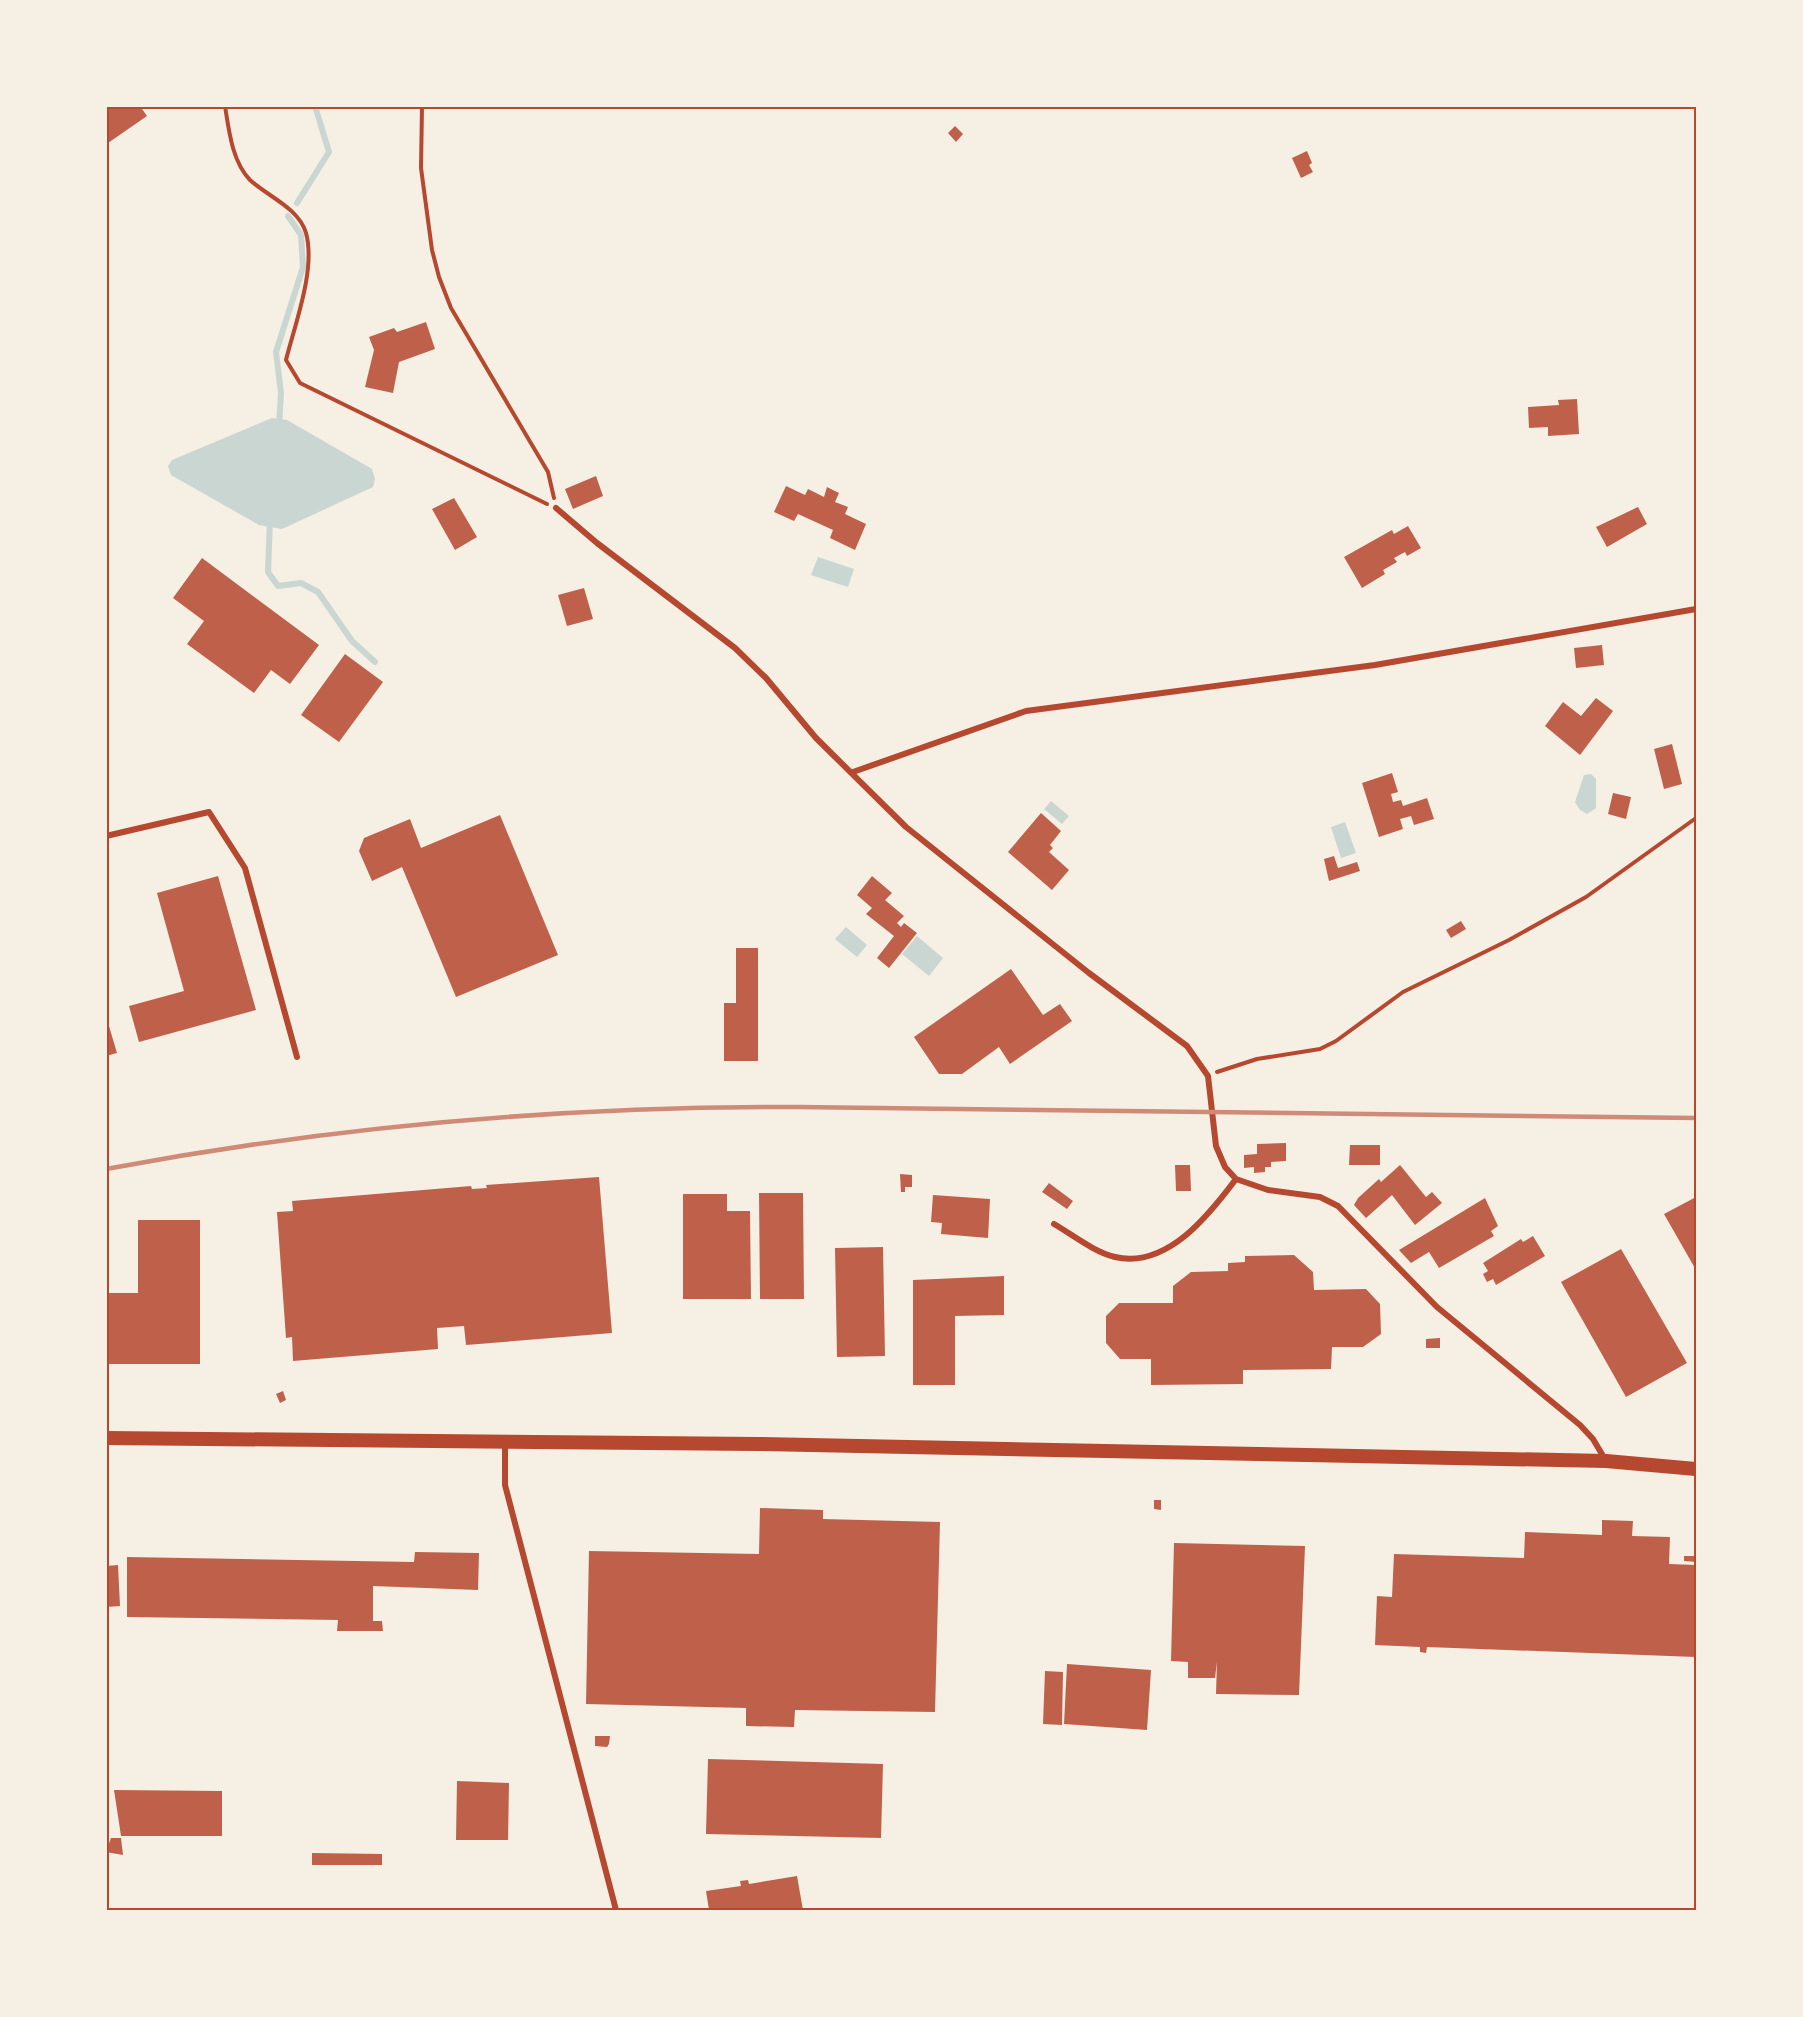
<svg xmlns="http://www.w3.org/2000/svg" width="1803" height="2017" font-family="Mulish,sans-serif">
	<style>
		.water { fill: #c9d6d2 }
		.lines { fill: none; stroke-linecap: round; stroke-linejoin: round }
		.stream { stroke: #c9d6d2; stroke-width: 6 }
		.building { fill: #bf614a }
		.path { stroke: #b5482f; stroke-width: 4 }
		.minor { stroke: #b5482f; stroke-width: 6 }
		.primary { stroke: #b5482f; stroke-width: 14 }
		.rail { stroke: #cf8b77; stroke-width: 4.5 }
		.neatline { fill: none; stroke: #b5482f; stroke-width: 2 }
	</style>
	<rect width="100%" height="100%" fill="#f6efe4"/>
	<!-- water -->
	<path class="water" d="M272,418L287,420L372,469L375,479L373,487L282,529L259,525L171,475L168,466L172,460Z
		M818,557L854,569L848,587L811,575Z
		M1591,774L1596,779V808L1587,814L1580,810L1575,802L1584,775Z
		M1051,801L1069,816L1062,824L1044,809Z
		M1345,822L1356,853L1341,858L1331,827Z
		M846,927L867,945L857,957L835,939Z
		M917,936L943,958L929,976L902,954Z"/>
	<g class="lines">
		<!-- stream -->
		<path class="stream" d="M297,203L329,152L315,106
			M279,426L281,393L276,352L303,267L301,235L288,216
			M270,520L268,572L278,586L301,583L318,592L352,641L375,662"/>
	</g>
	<!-- building -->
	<path class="building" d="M107,106H140L147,116L108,143Z
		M955,126L963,134L956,142L948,133Z
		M1307,151L1312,163L1309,165L1313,172L1301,178L1292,158Z
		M426,322L435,349L399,362L393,393L365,387L374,350L369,337L394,328L397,332Z
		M1577,399L1579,434L1548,436V427L1529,428L1528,407L1559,405L1558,400Z
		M596,476L603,496L573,509L565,489Z
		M786,486L805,495L808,489L824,497L827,487L839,493L835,502L848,507L845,514L866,524L855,550L830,538L833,530L798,514L794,521L774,512Z
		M454,498L477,537L455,550L432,509Z
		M1638,507L1647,524L1607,547L1596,527Z
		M1408,526L1421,548L1407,556L1405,552L1394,558L1397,562L1383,570L1385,574L1362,588L1344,557L1392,530L1394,534Z
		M202,558L319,645L290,684L271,670L254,693L187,644L204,621L173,598Z
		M584,588L593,619L567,626L558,595Z
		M1602,645L1604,665L1576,668L1574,648Z
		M345,654L383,682L339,742L301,715Z
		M1596,698L1613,711L1580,755L1545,726L1563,702L1581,716Z
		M1672,744L1682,784L1664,789L1654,749Z
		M1392,773L1398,792L1391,794L1393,802L1401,800L1403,806L1427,798L1434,819L1414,825L1411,816L1400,819L1403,829L1379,837L1362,783Z
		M1613,793L1631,797L1626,819L1608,814Z
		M1041,813L1061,831L1050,845L1053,848L1049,852L1069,870L1052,890L1008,852Z
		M500,815L558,955L456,997L402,867L372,881L359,851L364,838L410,819L421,848Z
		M1334,856L1338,868L1357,862L1360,871L1329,881L1324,859Z
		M218,876L256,1010L139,1042L129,1006L184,991L157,893Z
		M872,876L892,893L885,900L904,916L897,923L901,927L904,923L917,933L889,968L877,958L894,936L866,914L872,908L857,895Z
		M1461,921L1466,929L1451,938L1446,930Z
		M736,948H758V1061H724V1003H736Z
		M1011,969L1043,1015L1060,1004L1072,1021L1010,1064L999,1047L962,1074H939L914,1037Z
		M106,1016L117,1053L106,1056Z
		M1286,1143V1161L1271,1162V1167H1265V1172L1254,1173V1167L1244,1168V1155L1257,1154V1144Z
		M1350,1145H1380V1165H1349Z
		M1175,1165H1190L1191,1191H1176Z
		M1400,1165L1426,1197L1432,1192L1442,1203L1415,1225L1392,1195L1366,1218L1354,1205L1358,1198L1379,1179L1381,1182Z
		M900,1174L912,1175V1187H905V1192H901Z
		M599,1177L612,1333L466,1345L464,1326L437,1328L438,1349L293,1361L292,1337L286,1338L277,1212L293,1211L292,1201L471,1186L472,1189L487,1188L486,1185Z
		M1049,1183L1073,1201L1067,1209L1042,1192Z
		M759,1193H803L804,1299H760Z
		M683,1194H727V1211H750L751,1299H683Z
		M933,1195L990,1199L988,1238L941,1234L942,1223L931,1222Z
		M1696,1197V1270L1664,1214Z
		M1485,1198L1498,1226L1491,1231L1494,1236L1439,1268L1429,1252L1411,1263L1399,1250Z
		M138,1220H200V1364H106V1293H138Z
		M1533,1236L1545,1256L1496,1285L1493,1279L1487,1282L1483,1274L1488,1271L1483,1263L1521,1239L1523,1242Z
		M883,1247L885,1356L837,1357L835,1248Z
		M1621,1249L1687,1363L1626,1397L1561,1282Z
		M1294,1255L1313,1272L1314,1290L1366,1289L1380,1304L1381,1334L1363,1347H1332L1331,1369L1243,1370V1384L1151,1385V1359H1120L1106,1343V1316L1119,1303H1173V1286L1191,1272L1228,1271V1263L1245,1262V1256Z
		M1004,1276V1315L955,1316V1385H913V1280Z
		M1440,1338V1348H1426V1339Z
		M283,1391L286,1400L280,1403L276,1394Z
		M1154,1500H1161V1510L1154,1509Z
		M760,1508L823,1510V1519L940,1522L935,1712L795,1710L794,1727L746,1726V1708L586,1704L589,1551L759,1554Z
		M1602,1520L1633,1521L1632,1536L1670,1537L1669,1564L1696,1565V1657L1427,1647L1426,1653L1420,1652V1647L1375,1645L1377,1596L1392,1597L1394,1554L1524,1558L1525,1532L1602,1535Z
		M1174,1543L1305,1546L1299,1695L1216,1694L1217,1662L1215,1678H1188V1662L1171,1661Z
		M415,1552L479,1553L478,1590L373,1586V1621H382L383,1631H337L338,1620L127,1617V1557L414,1562Z
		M1684,1556H1696V1562L1684,1561Z
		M118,1565L120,1606L106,1607V1566Z
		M1067,1664L1151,1670L1147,1730L1064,1724Z
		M1045,1671L1063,1672L1062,1725L1043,1724Z
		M595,1736H610L609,1744L607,1747L595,1746Z
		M708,1759L883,1764L881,1838L706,1834Z
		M457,1781L509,1783L508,1840H456Z
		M114,1790L222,1791V1836H121Z
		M111,1838H121L123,1855L106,1852Z
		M312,1853L382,1854V1865H312Z
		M797,1876L803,1910H709L706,1891L741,1886L740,1881L748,1880L749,1884Z"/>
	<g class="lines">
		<!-- path -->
		<path class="path" d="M225,106C229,131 232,161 250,180C267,196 299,208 306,233C316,269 295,324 286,360L300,383L547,504
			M422,106L421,168L432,250L439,277L451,308L548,472L554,498
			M1217,1072L1257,1059L1320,1049L1336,1041L1403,992L1509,940L1586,897L1696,818"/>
		<!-- minor -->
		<path class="minor" d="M556,508L597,543L735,648L766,678L816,738L906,827L1089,973L1187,1046L1208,1076L1216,1146L1225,1167L1236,1179L1268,1190L1320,1197L1338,1206L1437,1307L1580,1425L1593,1439L1606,1461
			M853,772L1026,711L1375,665L1696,609
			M106,836L209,812L245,868L297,1057
			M1054,1224C1073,1235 1094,1252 1115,1257C1167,1269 1209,1215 1236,1179
			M505,1442V1485L616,1910"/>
		<!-- primary -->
		<path class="primary" d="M106,1438L758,1444L1606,1461L1696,1469"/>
		<!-- rail -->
		<path class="rail" d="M106,1169C335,1126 566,1106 798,1107L1696,1118"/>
	</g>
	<!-- border -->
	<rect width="1803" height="2017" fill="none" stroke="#f6efe4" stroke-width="216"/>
	<rect x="108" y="108" width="1587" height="1801" class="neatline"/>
</svg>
